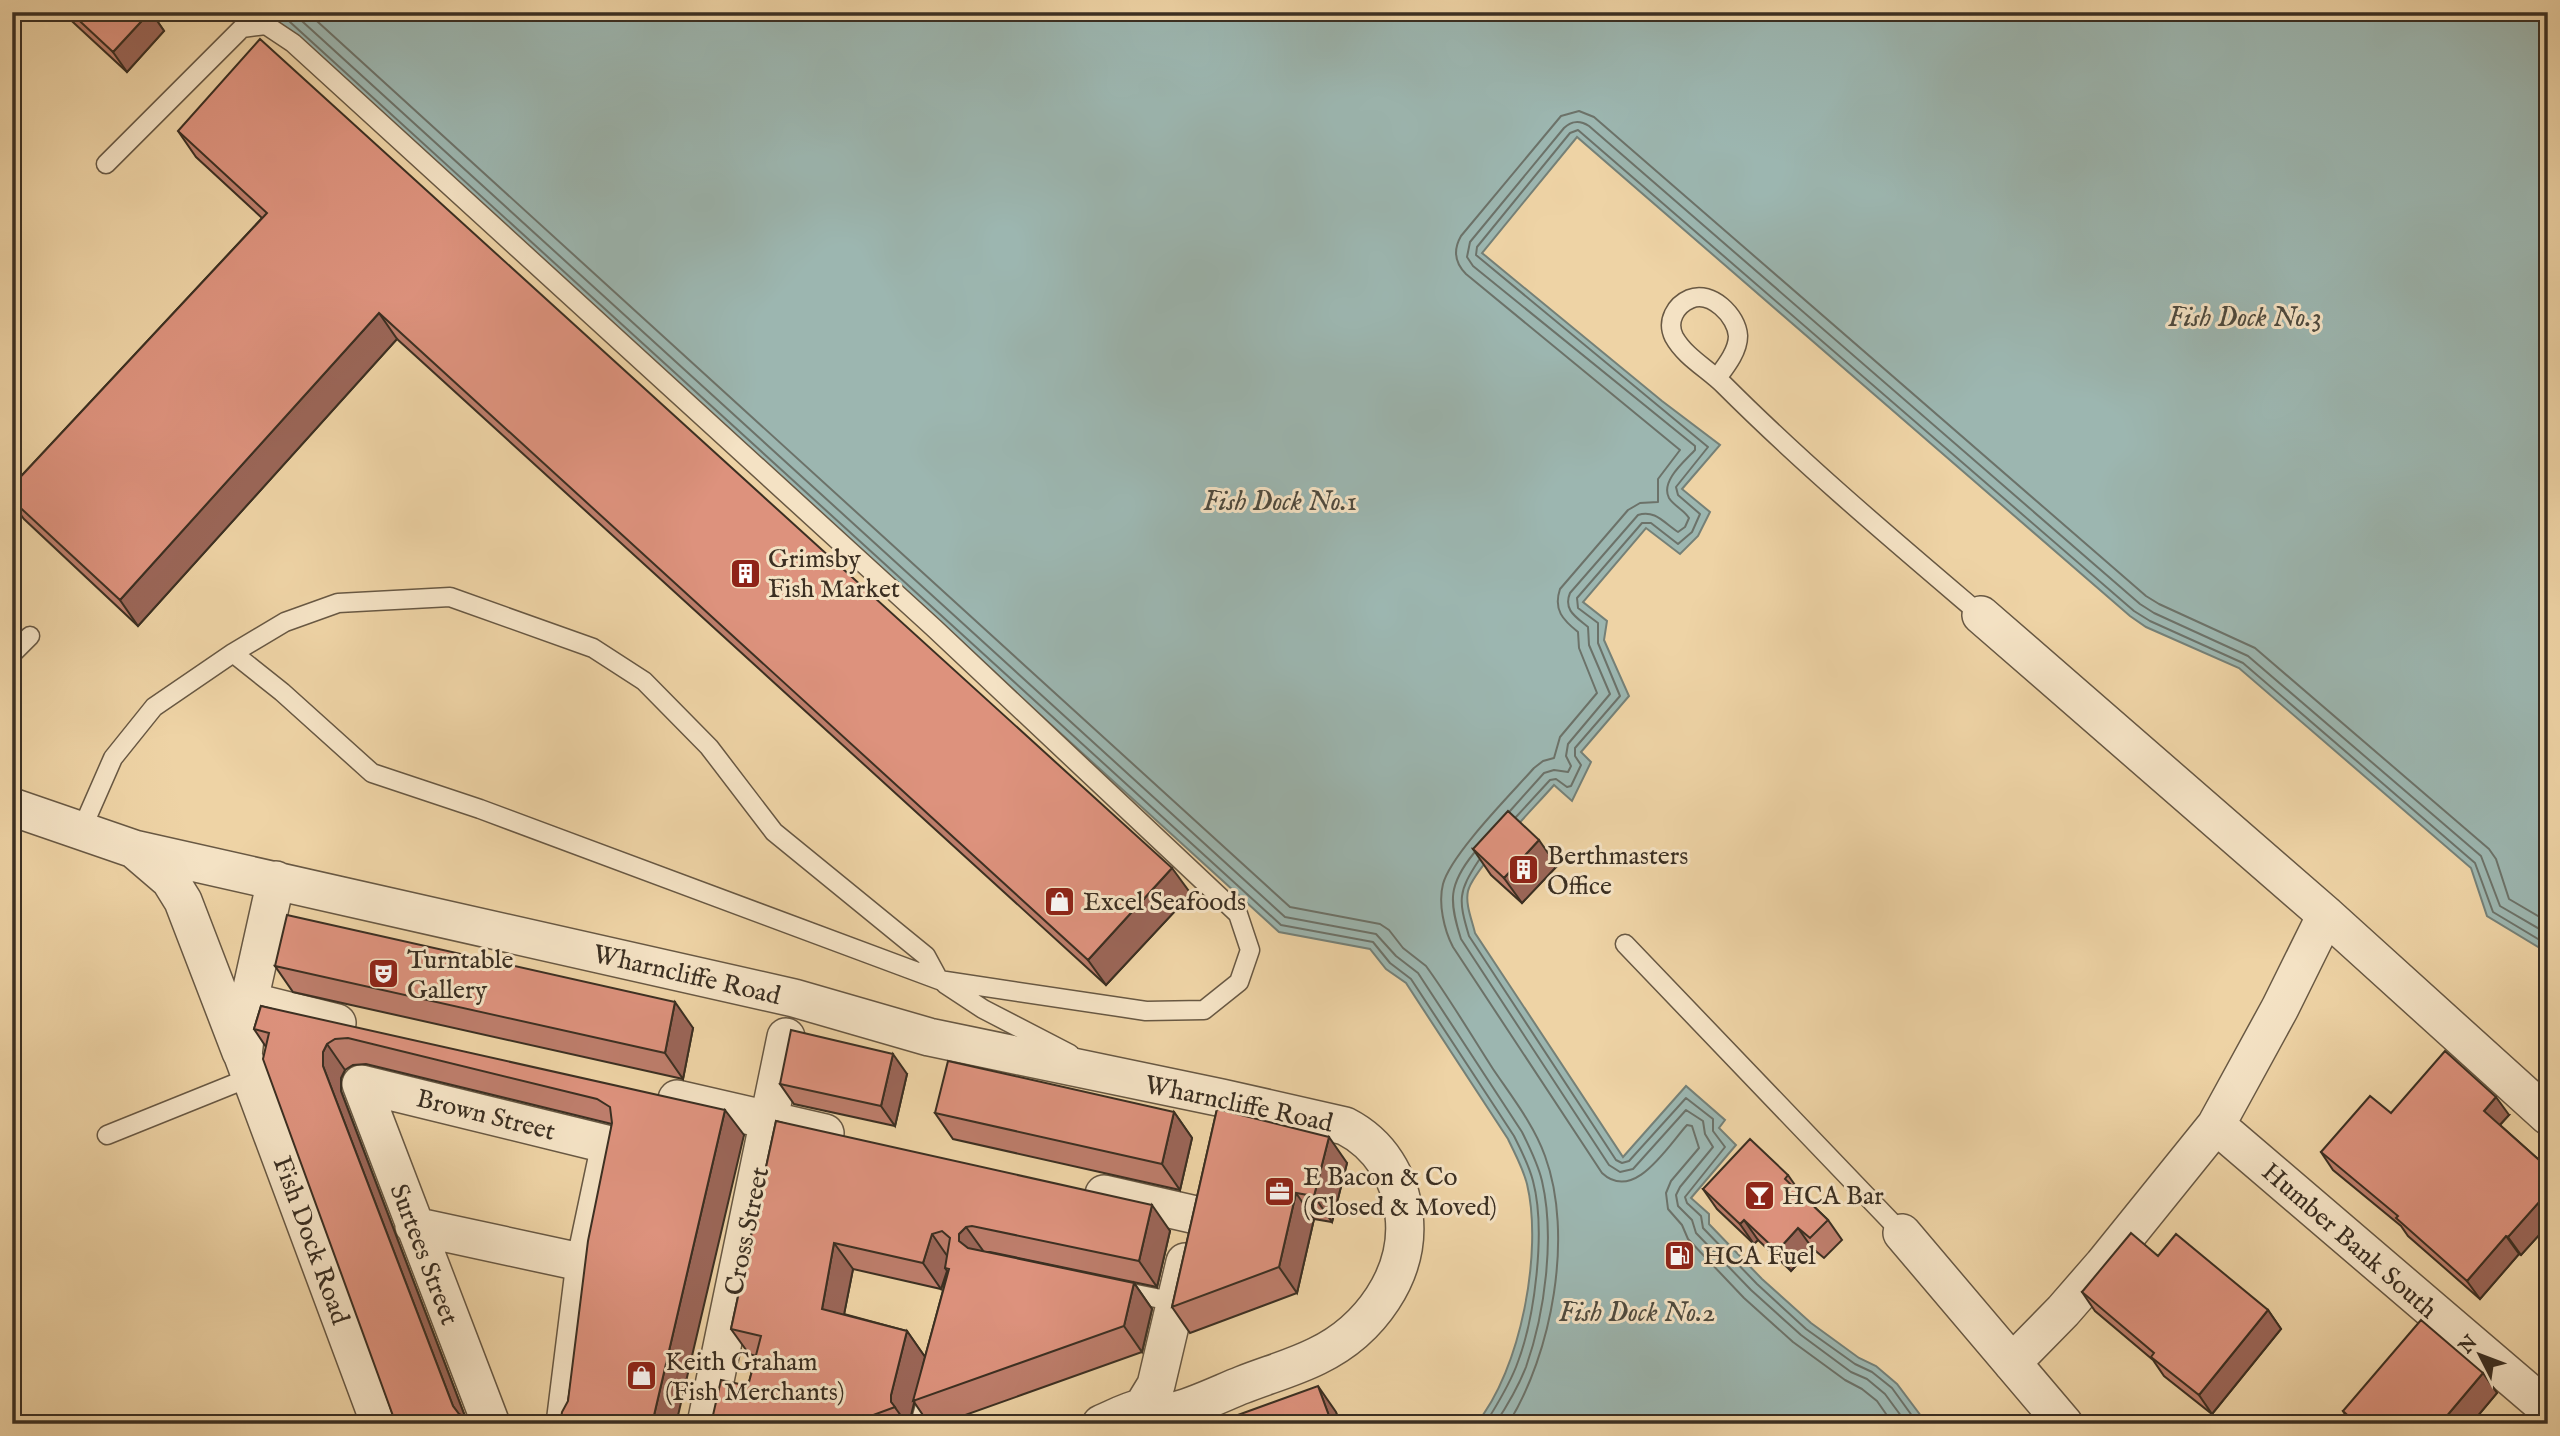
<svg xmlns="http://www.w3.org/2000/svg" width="2560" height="1436" font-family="'IM FELL English',serif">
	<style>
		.water { fill: #9cb6b0; stroke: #758077; stroke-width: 2 }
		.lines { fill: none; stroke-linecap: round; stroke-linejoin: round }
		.shore { stroke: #6c7269; stroke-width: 2 }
		.lane-casing { stroke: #685843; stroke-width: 21 }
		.street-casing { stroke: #685843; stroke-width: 40 }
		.lane { stroke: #f4e2c4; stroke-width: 18 }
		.street { stroke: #f4e2c4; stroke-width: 37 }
		.wall { fill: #be7e6c; stroke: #3b2f22; stroke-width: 2; fill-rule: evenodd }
		.shaded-wall { fill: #9b6658; stroke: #3b2f22; stroke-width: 2 }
		.building { fill: #dd927d; stroke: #3b2f22; stroke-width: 2 }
		.labels { text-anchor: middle; stroke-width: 6; stroke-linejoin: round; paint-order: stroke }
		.poi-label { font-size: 26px; fill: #3b2f22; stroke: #f4e2c4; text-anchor: start }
		.street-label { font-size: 26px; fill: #3b2f22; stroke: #f4e2c4 }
		.water-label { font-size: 28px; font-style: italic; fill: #4e4a3e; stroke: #f4e2c4 }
	</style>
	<rect width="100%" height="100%" fill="#eed3a5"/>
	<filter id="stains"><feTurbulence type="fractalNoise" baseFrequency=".00286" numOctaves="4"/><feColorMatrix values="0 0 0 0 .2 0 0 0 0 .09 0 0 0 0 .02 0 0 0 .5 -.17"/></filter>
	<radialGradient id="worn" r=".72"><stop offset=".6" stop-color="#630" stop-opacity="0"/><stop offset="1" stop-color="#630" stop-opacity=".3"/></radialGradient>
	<!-- water -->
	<path class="water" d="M268,12H2548V953L2487,916L2471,868L2239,668L2146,627L2130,616L1577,137L1482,253L1662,401L1720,445L1682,489L1710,512L1698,536L1680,554L1646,528L1583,602L1607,621L1604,640L1629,696L1581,752L1591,762L1572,801L1554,785C1536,806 1474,868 1468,891C1465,904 1472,920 1475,933L1623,1157L1686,1086L1725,1120L1719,1128L1736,1145L1691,1198L1709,1214V1224L1762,1279L1811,1323L1859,1358L1876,1366L1897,1384L1927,1424H1476C1521,1370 1543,1251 1527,1184C1523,1168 1515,1154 1508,1139L1406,983L1386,969L1370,949L1279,932Z"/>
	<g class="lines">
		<!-- shore -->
		<path class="shore" d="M279,12L1281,925L1373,942L1390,963L1411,979L1514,1136C1521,1150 1529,1165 1533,1181C1546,1230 1535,1320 1516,1367C1508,1387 1497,1405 1485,1424
			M292,12L1285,917L1376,934L1396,956L1418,973L1522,1132C1530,1148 1538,1164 1542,1181C1555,1237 1545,1313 1526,1367C1518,1387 1507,1406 1495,1424
			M307,12L1290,907L1380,924L1389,930L1403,948L1426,966C1450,999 1471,1035 1493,1069C1512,1097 1534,1125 1545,1156C1574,1235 1552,1354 1508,1424
			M1510,811L1544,773L1554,770L1568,772L1571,766L1566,756L1568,744L1610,694L1589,645L1588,627C1576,617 1563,610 1570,593L1638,515C1655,509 1665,524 1678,532L1685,527L1689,518C1684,510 1674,506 1669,498C1660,481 1685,461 1695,450V446L1473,266L1467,257L1470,242L1564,128C1571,121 1580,120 1589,126L2140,604L2154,613L2248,656L2481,856L2500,906L2548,934
			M1516,817L1550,780L1556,779L1567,787L1571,786L1581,765L1575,756V748L1620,696L1598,643V623L1578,608L1577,598L1642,523H1651L1678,544L1692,532L1700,514L1678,495L1676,487L1708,447L1476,255L1477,247L1570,133L1578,130L2134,611L2150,621L2243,663L2475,863L2493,912L2548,945
			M1474,853C1448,885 1449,901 1461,939L1609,1165L1620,1172L1633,1169L1686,1110L1703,1121L1705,1134L1713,1147L1680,1187L1676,1195L1678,1206L1692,1220L1696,1233L1751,1290L1801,1335L1851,1372L1867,1379L1885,1394L1907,1424
			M1479,860C1458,892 1458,899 1469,936L1616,1160L1622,1163L1629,1161L1686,1098L1713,1119V1131L1725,1147L1685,1197L1687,1203L1701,1216L1703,1228L1757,1284L1806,1329L1855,1364L1872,1372L1892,1388L1918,1424
			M1893,1424L1877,1401L1862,1389L1845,1380L1793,1342L1744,1298L1688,1239L1682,1225L1668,1209L1666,1193L1671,1181L1699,1148L1692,1126L1687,1125C1667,1147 1634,1203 1602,1173L1453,947C1444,930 1438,903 1443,884C1451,854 1512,793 1534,768L1543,761L1554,758L1560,737L1597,693L1579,648L1578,632C1563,620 1553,610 1560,589L1628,510L1640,503L1658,502V479L1680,450L1466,274C1455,263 1453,250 1461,236L1561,116L1579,111L1594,117L2146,596L2159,604L2255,648L2489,849L2496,859L2509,899L2548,922"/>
		<defs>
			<path id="lane" d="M106,164L242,28L266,25L293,43L934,628L1238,914L1250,950L1239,982L1204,1010L1146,1011L939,980
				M1717,378C1726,366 1738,351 1738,336C1737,316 1711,290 1690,299C1676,305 1666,321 1674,337C1685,357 1708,369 1724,385C1805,466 1893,540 1981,615
				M12,654L30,636
				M81,831L113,758L154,707L233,653L285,622L338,603L450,597L593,648L644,681L709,747L774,832L926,956L939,980L480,809L372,773L282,692L233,653
				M1625,944L1902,1233
				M945,984L983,1009L1070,1054
				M107,1135L251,1077
				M1121,1291L1176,1302
				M920,1424L928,1394"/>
			<path id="street" d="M1981,615L2326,915L2548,1116
				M12,807L134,849L794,998L929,1037L1222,1098L1345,1126C1380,1144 1400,1177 1404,1215C1411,1275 1369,1331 1317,1356C1293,1368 1267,1375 1242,1385C1226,1391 1187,1410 1172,1411C1162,1412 1151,1406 1141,1408C1127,1411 1113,1419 1101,1424
				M135,850L170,880L183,901L241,1052
				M276,880L249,1001L243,1056L380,1424
				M249,1001L337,1023
				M361,1084L610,1145L585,1263L565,1424
				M361,1084L491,1424
				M677,1099L825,1133
				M2216,1125L2548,1409
				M1104,1194L1196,1215
				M414,1226L585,1263
				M1902,1233L2064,1424
				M2012,1363L2063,1311L2103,1265L2216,1125L2280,1008L2326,915
				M1142,1408L1156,1385L1185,1262
				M706,1424L786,1037"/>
		</defs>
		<!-- lane casing -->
		<use href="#lane" class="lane-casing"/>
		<!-- street casing -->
		<use href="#street" class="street-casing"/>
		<!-- lane -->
		<use href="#lane" class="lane"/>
		<!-- street -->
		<use href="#street" class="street"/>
	</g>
	<!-- wall -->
	<path class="wall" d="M62,12H151L164,31L127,72Z
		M178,131L1191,894L1106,985L397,339L138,626L24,519L12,503V486L262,218L196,157Z
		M1473,849L1557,866L1522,903L1491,875Z
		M275,966L693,1028L683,1079L293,992Z
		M261,1006L744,1135L568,1401L612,1124L366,1064L353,1065L345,1070L341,1078V1091L466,1419L470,1424H396L266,1047L254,1029Z
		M907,1074L895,1126L794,1104L780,1084Z
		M1217,1109L1347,1163L1332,1222L1314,1219L1297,1293L1190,1333L1172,1307Z
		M1174,1112L1192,1138L1180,1190L953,1139L935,1113Z
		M2391,1113L2509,1115L2500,1125L2548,1168V1225L2521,1255L2519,1254L2480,1299L2408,1236L2401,1226L2333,1170L2321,1152Z
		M776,1121L1170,1231L1157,1287L990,1252H987L1134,1283L1152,1309L1142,1352L940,1424H929L914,1402L909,1424H711L748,1386L756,1356L749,1354L731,1329ZM853,1269L941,1289L947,1271L948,1272L925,1357L907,1331L844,1314Z
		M1788,1175L1802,1195L1828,1220L1842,1240L1824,1258L1812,1248L1791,1271L1758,1240L1754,1244L1717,1209L1703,1189Z
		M2158,1256L2268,1310L2281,1329L2212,1414L2164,1376L2153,1360L2095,1311L2082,1292Z
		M2483,1373L2497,1393L2471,1424H2351L2343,1411Z"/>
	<!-- shaded-wall -->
	<path class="shaded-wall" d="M150,12H151L164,31L127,72L113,52Z
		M379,313L397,339L138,626L120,600Z
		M1539,840L1557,866L1522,903L1504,878Z
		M1172,868L1191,894L1106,985L1088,960Z
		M675,1002L693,1028L683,1079L665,1053Z
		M327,1044L345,1070L341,1078V1091L466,1419L470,1424H466L453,1406L323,1066V1052Z
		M893,1054L907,1074L895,1126L881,1106Z
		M2496,1097L2509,1115L2496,1129L2484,1111Z
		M725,1110L744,1135L676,1424H652Z
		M1174,1112L1192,1138L1180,1190L1162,1164Z
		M1329,1137L1347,1163L1332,1222L1314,1196Z
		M2548,1192V1225L2521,1255L2508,1237Z
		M1296,1193L1314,1219L1297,1293L1279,1267Z
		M1152,1205L1170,1231L1157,1287L1139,1261Z
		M1744,1220L1758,1240L1754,1244L1740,1224Z
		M966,1227L984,1252L977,1260L959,1241V1234Z
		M1798,1228L1812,1248L1791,1271L1777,1251Z
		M932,1234L950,1260L945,1268L947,1271L941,1289L923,1263Z
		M2506,1236L2519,1254L2480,1299L2467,1281Z
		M834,1243L853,1269L840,1335L822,1309Z
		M1134,1283L1152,1309L1142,1352L1124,1326Z
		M2268,1310L2281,1329L2212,1414L2199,1395Z
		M907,1331L925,1357L909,1424H907L891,1402V1395Z
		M2483,1373L2497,1393L2471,1424H2440Z
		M1318,1386L1336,1412L1341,1424H1332Z"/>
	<!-- building -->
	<path class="building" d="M70,12H150L113,52Z
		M260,39L1172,868L1088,960L379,313L120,600L12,500V486L267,213L178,131Z
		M1508,811L1539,840L1504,878L1473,849Z
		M287,915L675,1002L665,1053L275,966Z
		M261,1006L725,1110L652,1424H560L562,1412L568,1401L588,1241L612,1123L610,1107L597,1099L348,1038L335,1039L327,1044L323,1052V1066L453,1406L459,1414L465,1417L468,1424H396L263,1059L269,1033L254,1029Z
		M791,1030L893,1054L881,1106L780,1084Z
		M2445,1051L2496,1097L2484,1111L2548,1168V1192L2508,1237L2506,1236L2467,1281L2396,1218L2398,1216L2321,1152L2370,1096L2391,1113Z
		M948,1061L1174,1112L1162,1164L935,1113Z
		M1217,1109L1329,1137L1314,1196L1296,1193L1279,1267L1172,1307Z
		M776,1121L1152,1205L1139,1261L972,1226L966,1227L959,1234V1241L968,1248L1134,1283L1124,1326L913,1401L949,1269L945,1268L950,1238L942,1231L932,1234L923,1263L834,1243L822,1309L907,1331L891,1395V1402L895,1407L849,1424H711L721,1380L748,1386L761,1336L731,1329Z
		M1750,1139L1788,1175L1785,1179L1828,1220L1810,1238L1798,1228L1777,1251L1744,1220L1740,1224L1703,1189Z
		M2131,1233L2158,1256L2176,1234L2268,1310L2199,1395L2151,1357L2154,1353L2082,1292Z
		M2421,1320L2483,1373L2440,1424H2357L2343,1411Z
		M1318,1386L1332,1424H1213Z"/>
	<!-- icons -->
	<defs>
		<symbol id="building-square" viewBox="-11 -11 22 22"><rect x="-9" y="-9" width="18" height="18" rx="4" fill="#8f2418" stroke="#f4e2c4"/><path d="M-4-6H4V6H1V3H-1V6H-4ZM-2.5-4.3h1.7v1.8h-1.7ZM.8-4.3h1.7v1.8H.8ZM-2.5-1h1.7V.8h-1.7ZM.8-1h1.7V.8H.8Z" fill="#fff"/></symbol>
		<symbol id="shop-square" viewBox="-11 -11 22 22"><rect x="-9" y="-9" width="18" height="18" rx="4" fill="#8f2418" stroke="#f4e2c4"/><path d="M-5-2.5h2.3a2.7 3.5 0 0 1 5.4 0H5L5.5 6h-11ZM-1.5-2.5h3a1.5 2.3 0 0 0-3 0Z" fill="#fff"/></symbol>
		<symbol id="theatre-square" viewBox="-11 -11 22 22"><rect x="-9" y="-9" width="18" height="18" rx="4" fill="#8f2418" stroke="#f4e2c4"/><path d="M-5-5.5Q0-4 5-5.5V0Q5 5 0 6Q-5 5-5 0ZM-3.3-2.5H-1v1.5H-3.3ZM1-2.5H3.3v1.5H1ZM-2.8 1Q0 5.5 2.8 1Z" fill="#fff"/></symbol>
		<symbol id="office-square" viewBox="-11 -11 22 22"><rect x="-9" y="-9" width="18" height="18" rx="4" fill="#8f2418" stroke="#f4e2c4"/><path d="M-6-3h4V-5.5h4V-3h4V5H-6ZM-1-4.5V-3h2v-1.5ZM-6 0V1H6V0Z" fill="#fff"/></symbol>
		<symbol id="bar-square" viewBox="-11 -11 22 22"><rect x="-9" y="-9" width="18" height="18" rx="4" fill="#8f2418" stroke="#f4e2c4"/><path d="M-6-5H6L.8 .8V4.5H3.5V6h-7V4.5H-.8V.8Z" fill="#fff"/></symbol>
		<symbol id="fuel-square" viewBox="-11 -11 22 22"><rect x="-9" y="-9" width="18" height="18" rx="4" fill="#8f2418" stroke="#f4e2c4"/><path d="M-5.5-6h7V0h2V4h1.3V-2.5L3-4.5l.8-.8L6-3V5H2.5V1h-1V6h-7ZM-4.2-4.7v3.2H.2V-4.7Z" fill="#fff"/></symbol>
	</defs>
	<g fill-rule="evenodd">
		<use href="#building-square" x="728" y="556" width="35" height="35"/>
		<use href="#building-square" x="1506" y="852" width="35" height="35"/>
		<use href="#shop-square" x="1042" y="884" width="35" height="35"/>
		<use href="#theatre-square" x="366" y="956" width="35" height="35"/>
		<use href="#office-square" x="1262" y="1174" width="35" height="35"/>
		<use href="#bar-square" x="1742" y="1178" width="35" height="35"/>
		<use href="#fuel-square" x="1662" y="1238" width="35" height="35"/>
		<use href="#shop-square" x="624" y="1358" width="35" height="35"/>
	</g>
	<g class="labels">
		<!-- poi labels -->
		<g class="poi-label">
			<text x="768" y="567">Grimsby<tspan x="768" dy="30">Fish Market</tspan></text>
			<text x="1547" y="864">Berthmasters<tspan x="1547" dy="30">Office</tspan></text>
			<text x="1083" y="910">Excel Seafoods</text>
			<text x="407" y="968">Turntable<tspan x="407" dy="30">Gallery</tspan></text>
			<text x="1303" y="1185">E Bacon &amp; Co<tspan x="1303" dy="30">(Closed &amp; Moved)</tspan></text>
			<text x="1782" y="1204">HCA Bar</text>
			<text x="1703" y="1264">HCA Fuel</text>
			<text x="665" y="1370">Keith Graham<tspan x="665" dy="30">(Fish Merchants)</tspan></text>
		</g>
		<!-- street labels -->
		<g class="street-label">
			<text transform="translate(687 974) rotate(13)" y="9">Wharncliffe Road</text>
			<text transform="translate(1239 1103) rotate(12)" y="9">Wharncliffe Road</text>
			<text transform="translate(486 1114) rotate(14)" y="9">Brown Street</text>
			<text transform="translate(746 1231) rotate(-78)" y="9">Cross Street</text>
			<text transform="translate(312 1240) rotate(70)" y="9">Fish Dock Road</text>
			<text transform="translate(2350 1240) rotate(41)" y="9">Humber Bank South</text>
			<text transform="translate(425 1254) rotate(69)" y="9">Surtees Street</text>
		</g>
		<!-- water labels -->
		<g class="water-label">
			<text x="2245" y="326">Fish Dock No.3</text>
			<text x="1280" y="510">Fish Dock No.1</text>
			<text x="1637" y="1321">Fish Dock No.2</text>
		</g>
	</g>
	<!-- margin -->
	<rect width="2560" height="1436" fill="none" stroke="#eed3a5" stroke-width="42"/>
	<rect x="14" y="14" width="2532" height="1408" fill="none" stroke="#3b2f22" stroke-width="3.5"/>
	<rect x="21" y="21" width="2518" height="1394" fill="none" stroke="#3b2f22" stroke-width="2"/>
	<!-- north arrow -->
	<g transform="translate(2480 1355) rotate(312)" stroke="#f4e2c4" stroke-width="5" paint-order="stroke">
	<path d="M0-5L12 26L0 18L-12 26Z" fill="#3b2f22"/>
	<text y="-10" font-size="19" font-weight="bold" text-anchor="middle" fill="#3b2f22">N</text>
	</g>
	<rect width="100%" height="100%" filter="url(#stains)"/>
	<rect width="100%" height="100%" fill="url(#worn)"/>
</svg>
